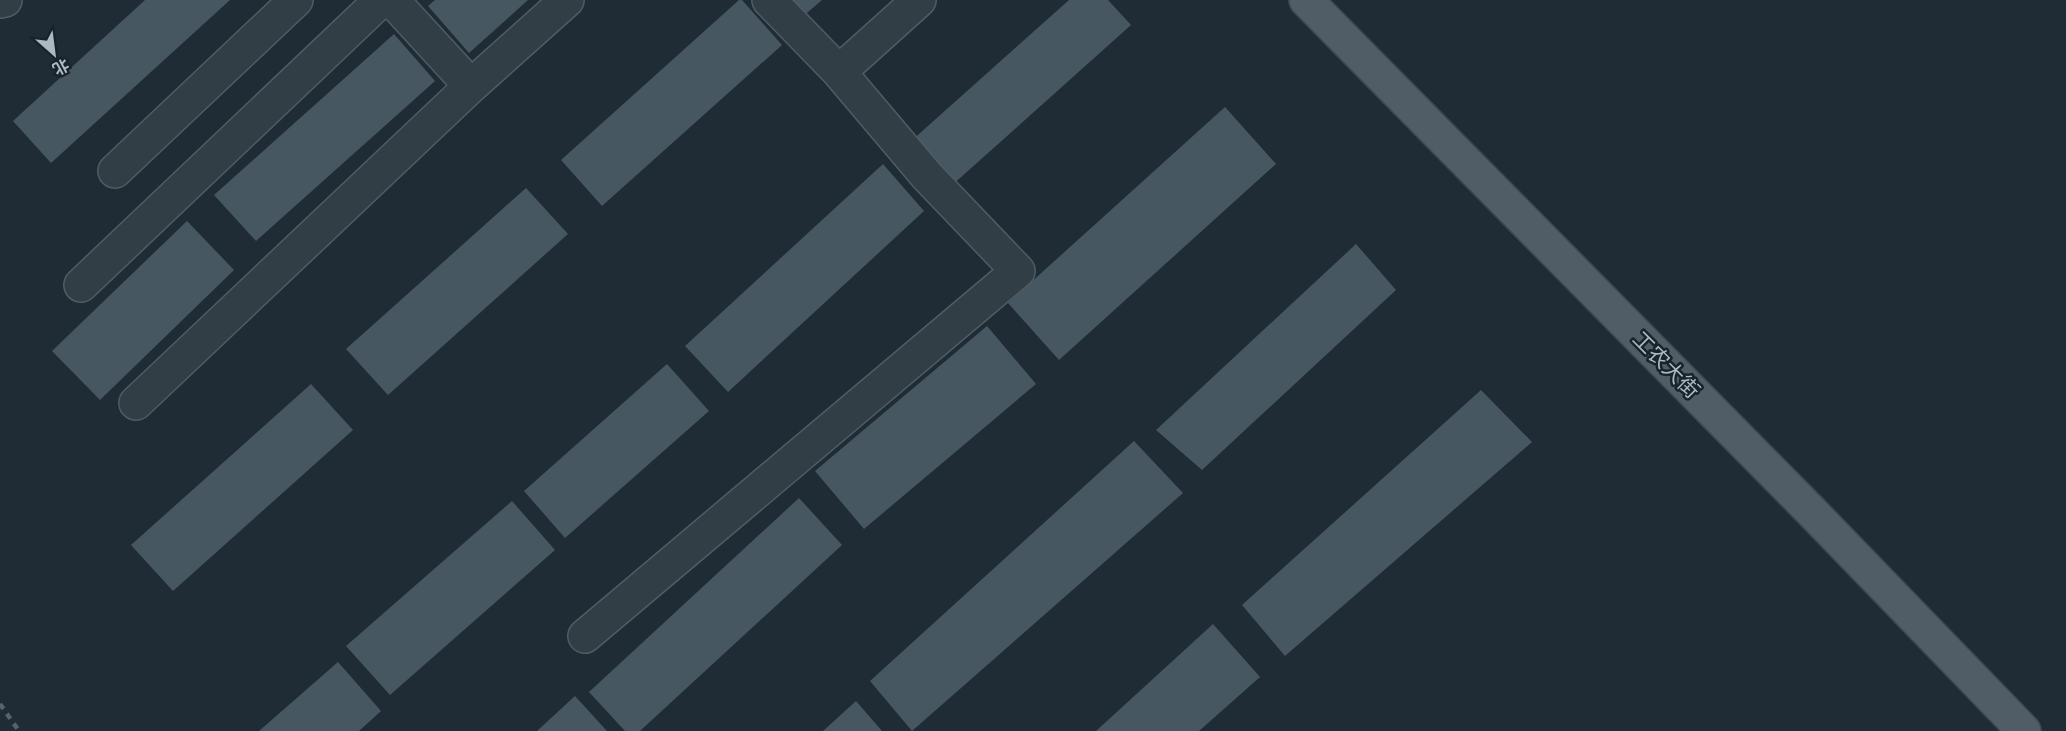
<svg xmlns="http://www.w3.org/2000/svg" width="2066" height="731" font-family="'PT Sans Narrow','Noto Sans SC',sans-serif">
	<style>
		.building { fill: #475762 }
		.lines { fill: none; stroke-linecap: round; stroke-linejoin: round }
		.minor-casing { stroke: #505c65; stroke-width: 36 }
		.major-casing { stroke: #3c4750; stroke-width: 36 }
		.minor { stroke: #323e46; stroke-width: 33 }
		.major { stroke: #505d67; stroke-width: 33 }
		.rail { stroke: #54636e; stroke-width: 4.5; stroke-dasharray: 6 6; stroke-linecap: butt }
		.labels { text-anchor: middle; stroke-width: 5; stroke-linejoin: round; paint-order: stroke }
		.street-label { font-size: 21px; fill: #acb9c4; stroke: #18232a }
	</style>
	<rect width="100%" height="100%" fill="#1f2c36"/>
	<!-- building -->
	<path class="building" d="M145,0H230L51,163L13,121Z
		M435,0H528L469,53L428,6Z
		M739,0H742L782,45L602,206L561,160Z
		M785,0H822L801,18Z
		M1069,0H1108L1131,25L950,187L910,142Z
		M394,34L435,81L256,241L214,195Z
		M1225,107L1276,164L1059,360L1008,303Z
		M883,164L924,211L728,392L685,346Z
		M526,188L568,234L388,395L346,349Z
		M187,221L234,270L100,400L52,351Z
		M1356,244L1396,290L1202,470L1156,430Z
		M987,326L1036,384L864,529L815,471Z
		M667,364L709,411L565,538L524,491Z
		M311,384L353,430L173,591L131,545Z
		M1481,390L1532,442L1285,656L1242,605Z
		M1134,441L1183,493L912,731L870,681Z
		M799,498L842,545L640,731H625L589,692Z
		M512,501L555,550L390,695L346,646Z
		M1213,624L1260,677L1199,731H1096Z
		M338,662L381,711L359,731H259Z
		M575,696L607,731H537Z
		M856,701L882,731H823Z"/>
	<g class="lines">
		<defs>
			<path id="minor" d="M392,0L471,86L567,0
				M0,1L5,0
				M839,72L919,0
				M115,171L296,0
				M81,285L381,0
				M136,403L471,86
				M585,636L1018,271L927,176L839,72L769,0"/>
			<path id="major" d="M1306,0L1812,512L2024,731"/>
		</defs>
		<!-- minor casing -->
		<use href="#minor" class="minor-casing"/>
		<!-- major casing -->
		<use href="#major" class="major-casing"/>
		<!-- minor -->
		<use href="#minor" class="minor"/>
		<!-- major -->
		<use href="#major" class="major"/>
		<!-- rail -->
		<path class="rail" d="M0,704L19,731"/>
	</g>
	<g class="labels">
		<!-- street labels -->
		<g class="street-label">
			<text transform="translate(1666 365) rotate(45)" y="7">工农大街</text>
		</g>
	</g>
	<!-- north arrow -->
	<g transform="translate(54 54) rotate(152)" stroke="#18232a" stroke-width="4.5" paint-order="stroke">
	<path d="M0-4.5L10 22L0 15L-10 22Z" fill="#acb9c4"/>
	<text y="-9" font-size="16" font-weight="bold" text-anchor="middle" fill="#acb9c4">北</text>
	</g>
</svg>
